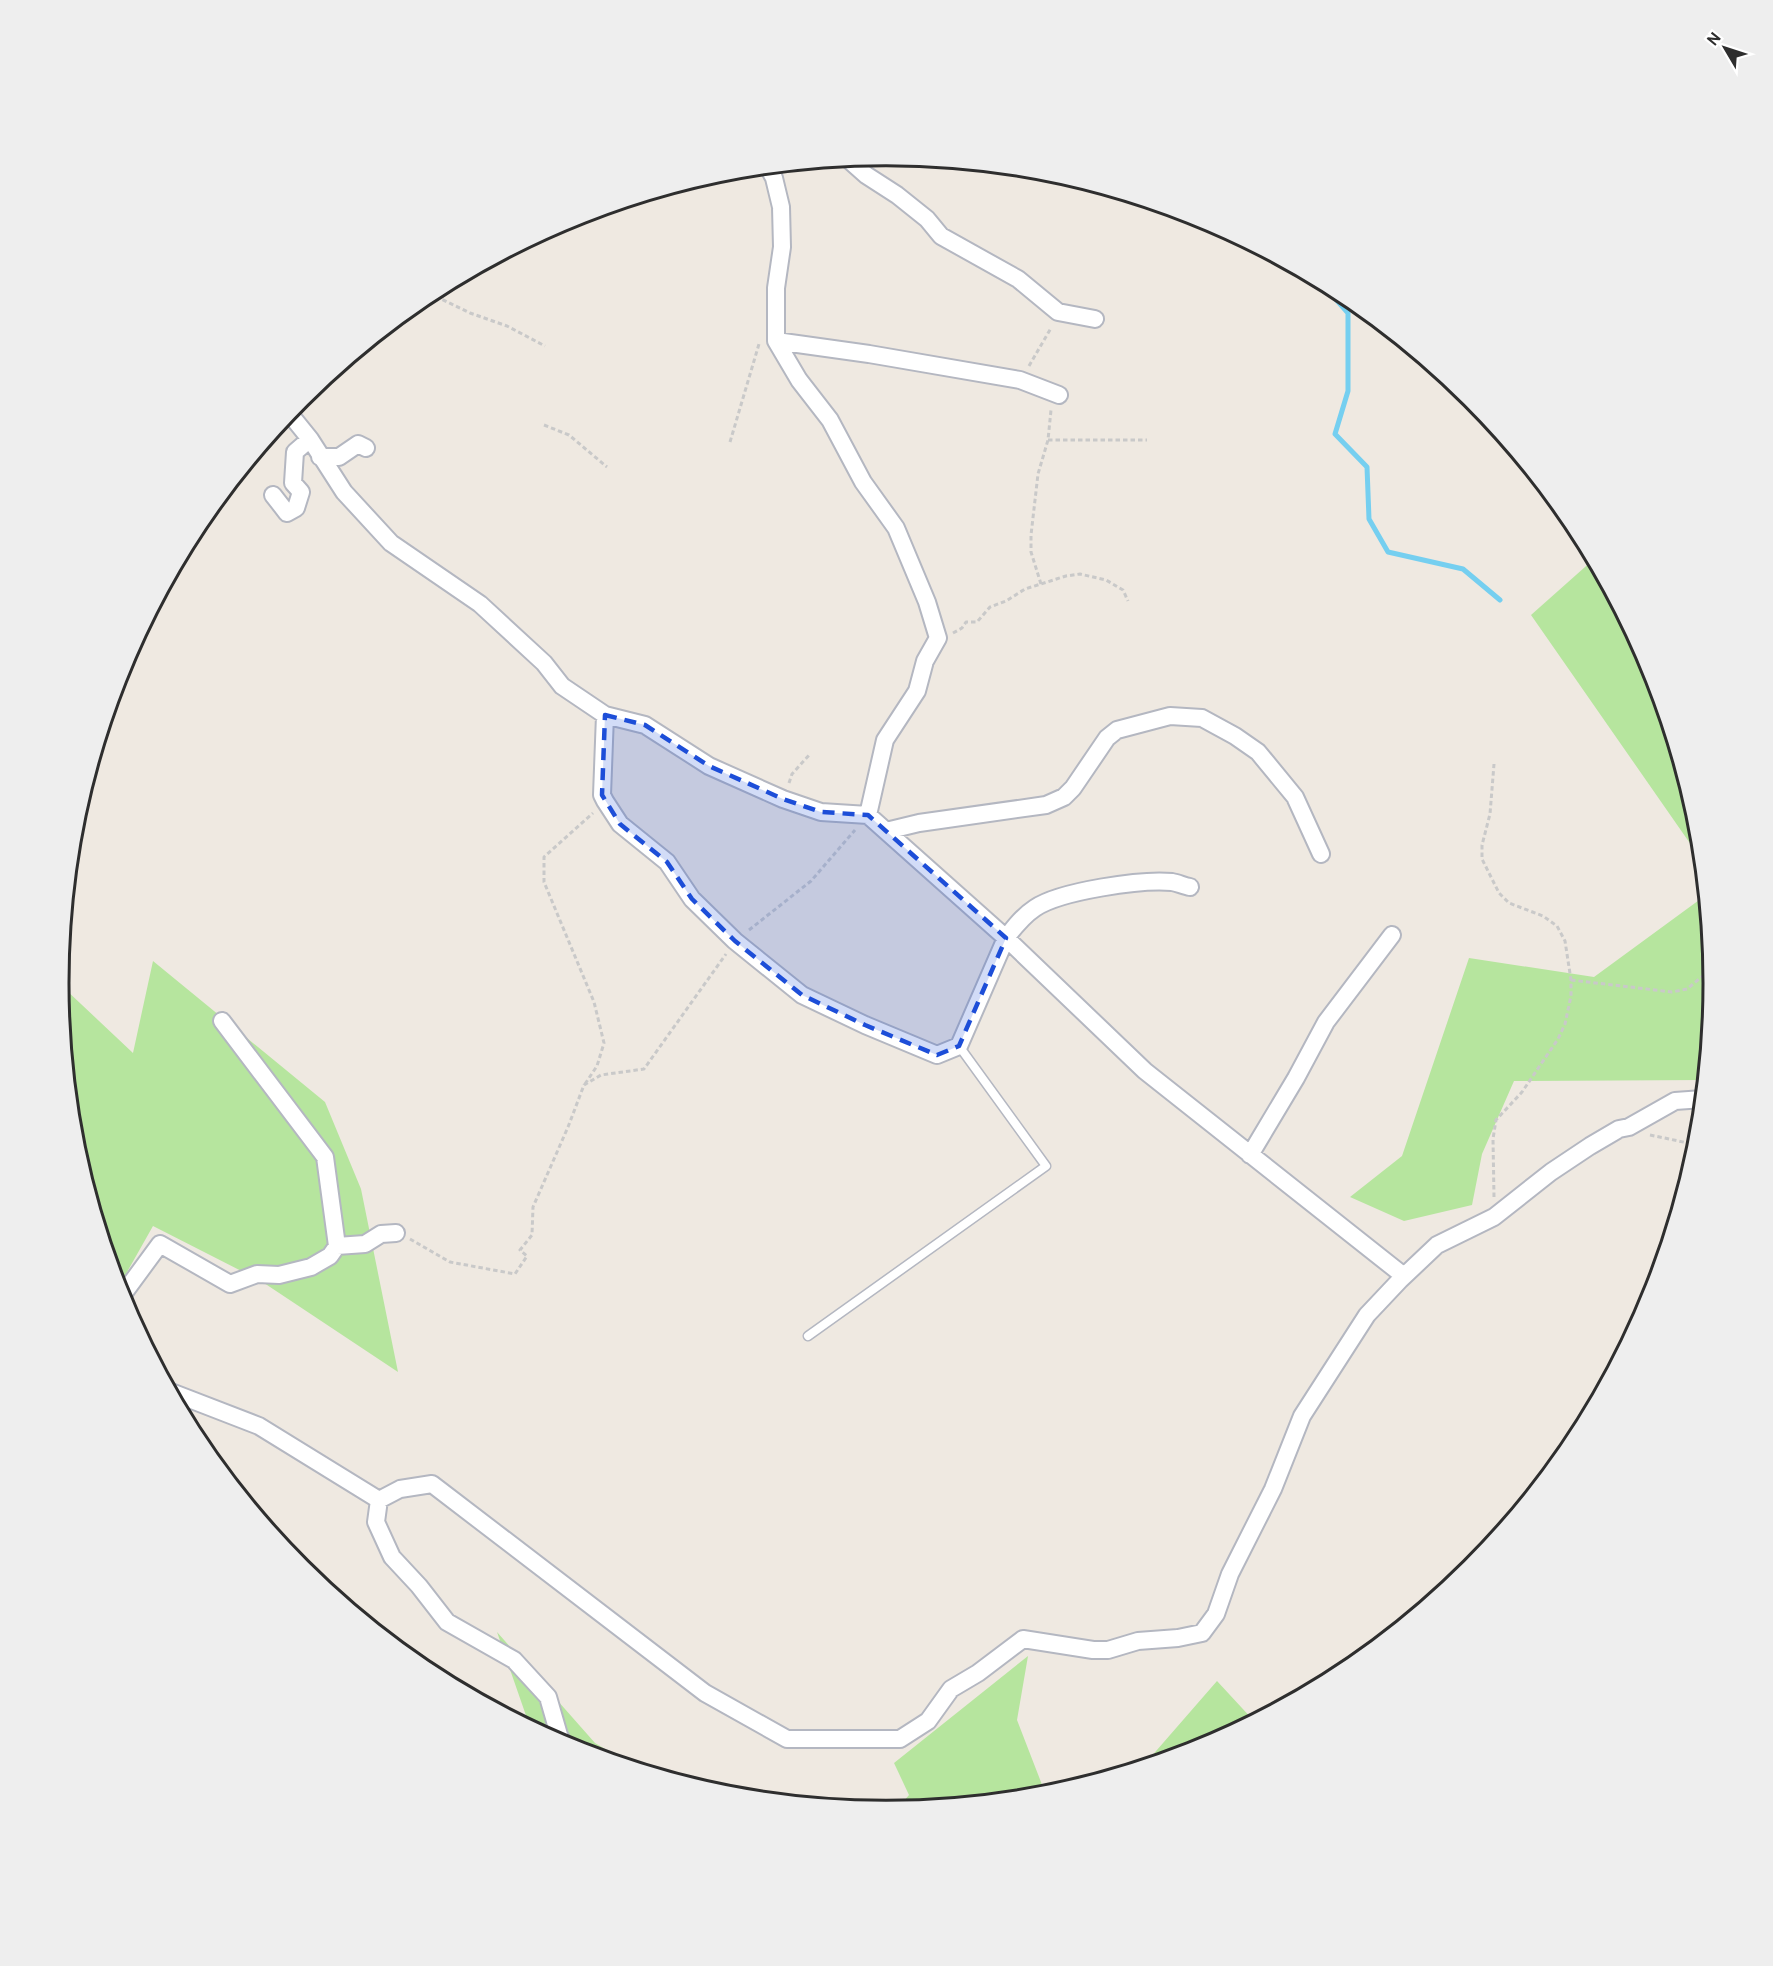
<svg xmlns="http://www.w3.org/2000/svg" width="1773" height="1966" font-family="Overpass,sans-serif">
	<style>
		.green { fill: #b6e59e }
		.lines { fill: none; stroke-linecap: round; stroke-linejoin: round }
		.stream { stroke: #75cff0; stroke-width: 5 }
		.lane-casing { stroke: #b4b7c1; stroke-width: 11 }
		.street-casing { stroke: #b4b7c1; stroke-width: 20 }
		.path { stroke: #c9c9c9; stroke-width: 3; stroke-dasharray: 4.5 3; stroke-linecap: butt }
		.lane { stroke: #fff; stroke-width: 8 }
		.street { stroke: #fff; stroke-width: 16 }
		.marked { fill: #1d4ed8; fill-opacity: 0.2; stroke: #1d4ed8; stroke-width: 4.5; stroke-dasharray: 12 8; stroke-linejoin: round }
		.rim { fill: none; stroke: #2e2e2e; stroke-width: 3 }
	</style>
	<rect width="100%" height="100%" fill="#efe9e1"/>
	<!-- green -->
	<path class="green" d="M1594,559L1652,666L1699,822L1703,862L1531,615Z
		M1706,895L1714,983L1705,1080L1514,1081L1482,1154L1472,1205L1404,1221L1350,1197L1402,1156L1469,958L1594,977Z
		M153,961L325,1102L361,1189L398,1372L261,1281L153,1226L118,1288L74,1144L59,979L64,988L133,1053Z
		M497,1632L595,1743L637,1768L569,1748L530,1727Z
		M1028,1656L1017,1720L1046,1795L896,1810L909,1795L894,1763Z
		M1217,1681L1254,1721L1203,1748L1143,1766Z"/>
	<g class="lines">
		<!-- stream -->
		<path class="stream" d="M1319,280L1348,313V391L1335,434L1367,467L1369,519L1388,552L1463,569L1500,600"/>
		<defs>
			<path id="lane" d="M808,1336L1046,1166L959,1046"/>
			<path id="street" d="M848,159L866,175L897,195L927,219L941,236L1018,279L1058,312L1095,319
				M768,167L774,178L781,207L782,247L776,288V341L799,380L830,420L863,482L896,528L927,602L938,638L925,661L917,691L885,740L868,815
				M776,341L869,354L1020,380L1059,395
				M289,413L310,439L344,492L391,543L480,604L544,663L562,686L605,715L645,725L709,766L783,799L821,812L868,815L1006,938C1015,926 1023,916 1035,908C1060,891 1142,879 1172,882C1178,883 1184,886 1190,887
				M320,457H339L358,444L366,448
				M273,495L287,513L296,508L301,492L293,483L295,452L310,439
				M605,715L602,795L605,801L620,824L667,862L692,899L735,941L802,995L865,1025L937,1055L959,1046L1006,938L1145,1071L1404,1276
				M886,831L919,823L1046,805L1064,797L1073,788L1107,738L1117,730L1170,716L1202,718L1235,736L1258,752L1295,797L1321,854
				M222,1021L325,1157L337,1246
				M1250,1155L1296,1078L1326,1022L1392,935
				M121,1297L160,1244L230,1284L257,1274L279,1275L311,1267L330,1256L337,1246L365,1244L381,1234L396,1233
				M171,1392L259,1426L379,1500
				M564,1745L559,1735L548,1697L514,1660L447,1622L419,1586L392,1557L376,1522L379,1500L400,1489L432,1484L705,1693L787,1739H900L928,1721L951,1689L978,1673L1023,1639L1093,1650H1108L1138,1641L1178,1638L1202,1633L1216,1614L1230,1574L1273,1489L1302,1416L1367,1315L1400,1280L1437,1245L1494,1217L1551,1172L1590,1146L1619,1129L1629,1127L1675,1101L1703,1099"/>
		</defs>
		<!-- lane casing -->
		<use href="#lane" class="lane-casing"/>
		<!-- street casing -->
		<use href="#street" class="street-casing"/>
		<!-- path -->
		<path class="path" d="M429,293L470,313L507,326L545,346
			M1029,366L1051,328
			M544,425L569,435L607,467
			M1048,440H1147
			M730,442L759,344
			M1041,584L1031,552V535L1038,474L1048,440L1051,410
			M953,633L962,628L966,622H977L990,607L1006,601L1025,589L1066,576L1080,574L1106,580L1123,590L1128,601
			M789,783L792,774L810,754
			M749,930L811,881L855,830
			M1571,980L1672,992L1687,989L1710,970L1713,964
			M585,1084L597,1066L604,1043L594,1002L544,882V857L593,813
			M1650,1135L1688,1143L1698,1147
			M1494,1197L1493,1139L1496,1120L1522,1092L1558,1039L1565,1024L1571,996V980L1565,941L1557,926L1543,916L1509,903L1499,893L1482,859V845L1490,814L1494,764
			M410,1239L450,1262L515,1274L527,1256L520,1250L532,1235L533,1207L568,1127L584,1085L601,1075L644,1069L726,954
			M1160,1761C1171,1748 1186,1744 1203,1748"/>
		<!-- lane -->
		<use href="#lane" class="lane"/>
		<!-- street -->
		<use href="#street" class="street"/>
	</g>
	<!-- marked area -->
	<path class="marked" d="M605,715L645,725L709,766L783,799L821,812L868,815L1006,938L959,1046L937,1055L865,1025L802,995L735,941L692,899L667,862L620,824L602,795Z"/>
	<!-- crop -->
	<path d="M0 0H1773V1966H0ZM69 983a817 817 0 1 1 1634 0a817 817 0 1 1-1634 0Z" fill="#eee" fill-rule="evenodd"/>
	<path class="rim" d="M69 983a817 817 0 1 1 1634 0a817 817 0 1 1-1634 0Z"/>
	<!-- north arrow -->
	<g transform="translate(1725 48) rotate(309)" stroke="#ffffff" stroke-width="4.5" paint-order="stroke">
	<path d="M0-4.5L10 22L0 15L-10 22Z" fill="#2e2e2e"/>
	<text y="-9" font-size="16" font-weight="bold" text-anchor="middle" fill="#2e2e2e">N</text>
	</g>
</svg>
